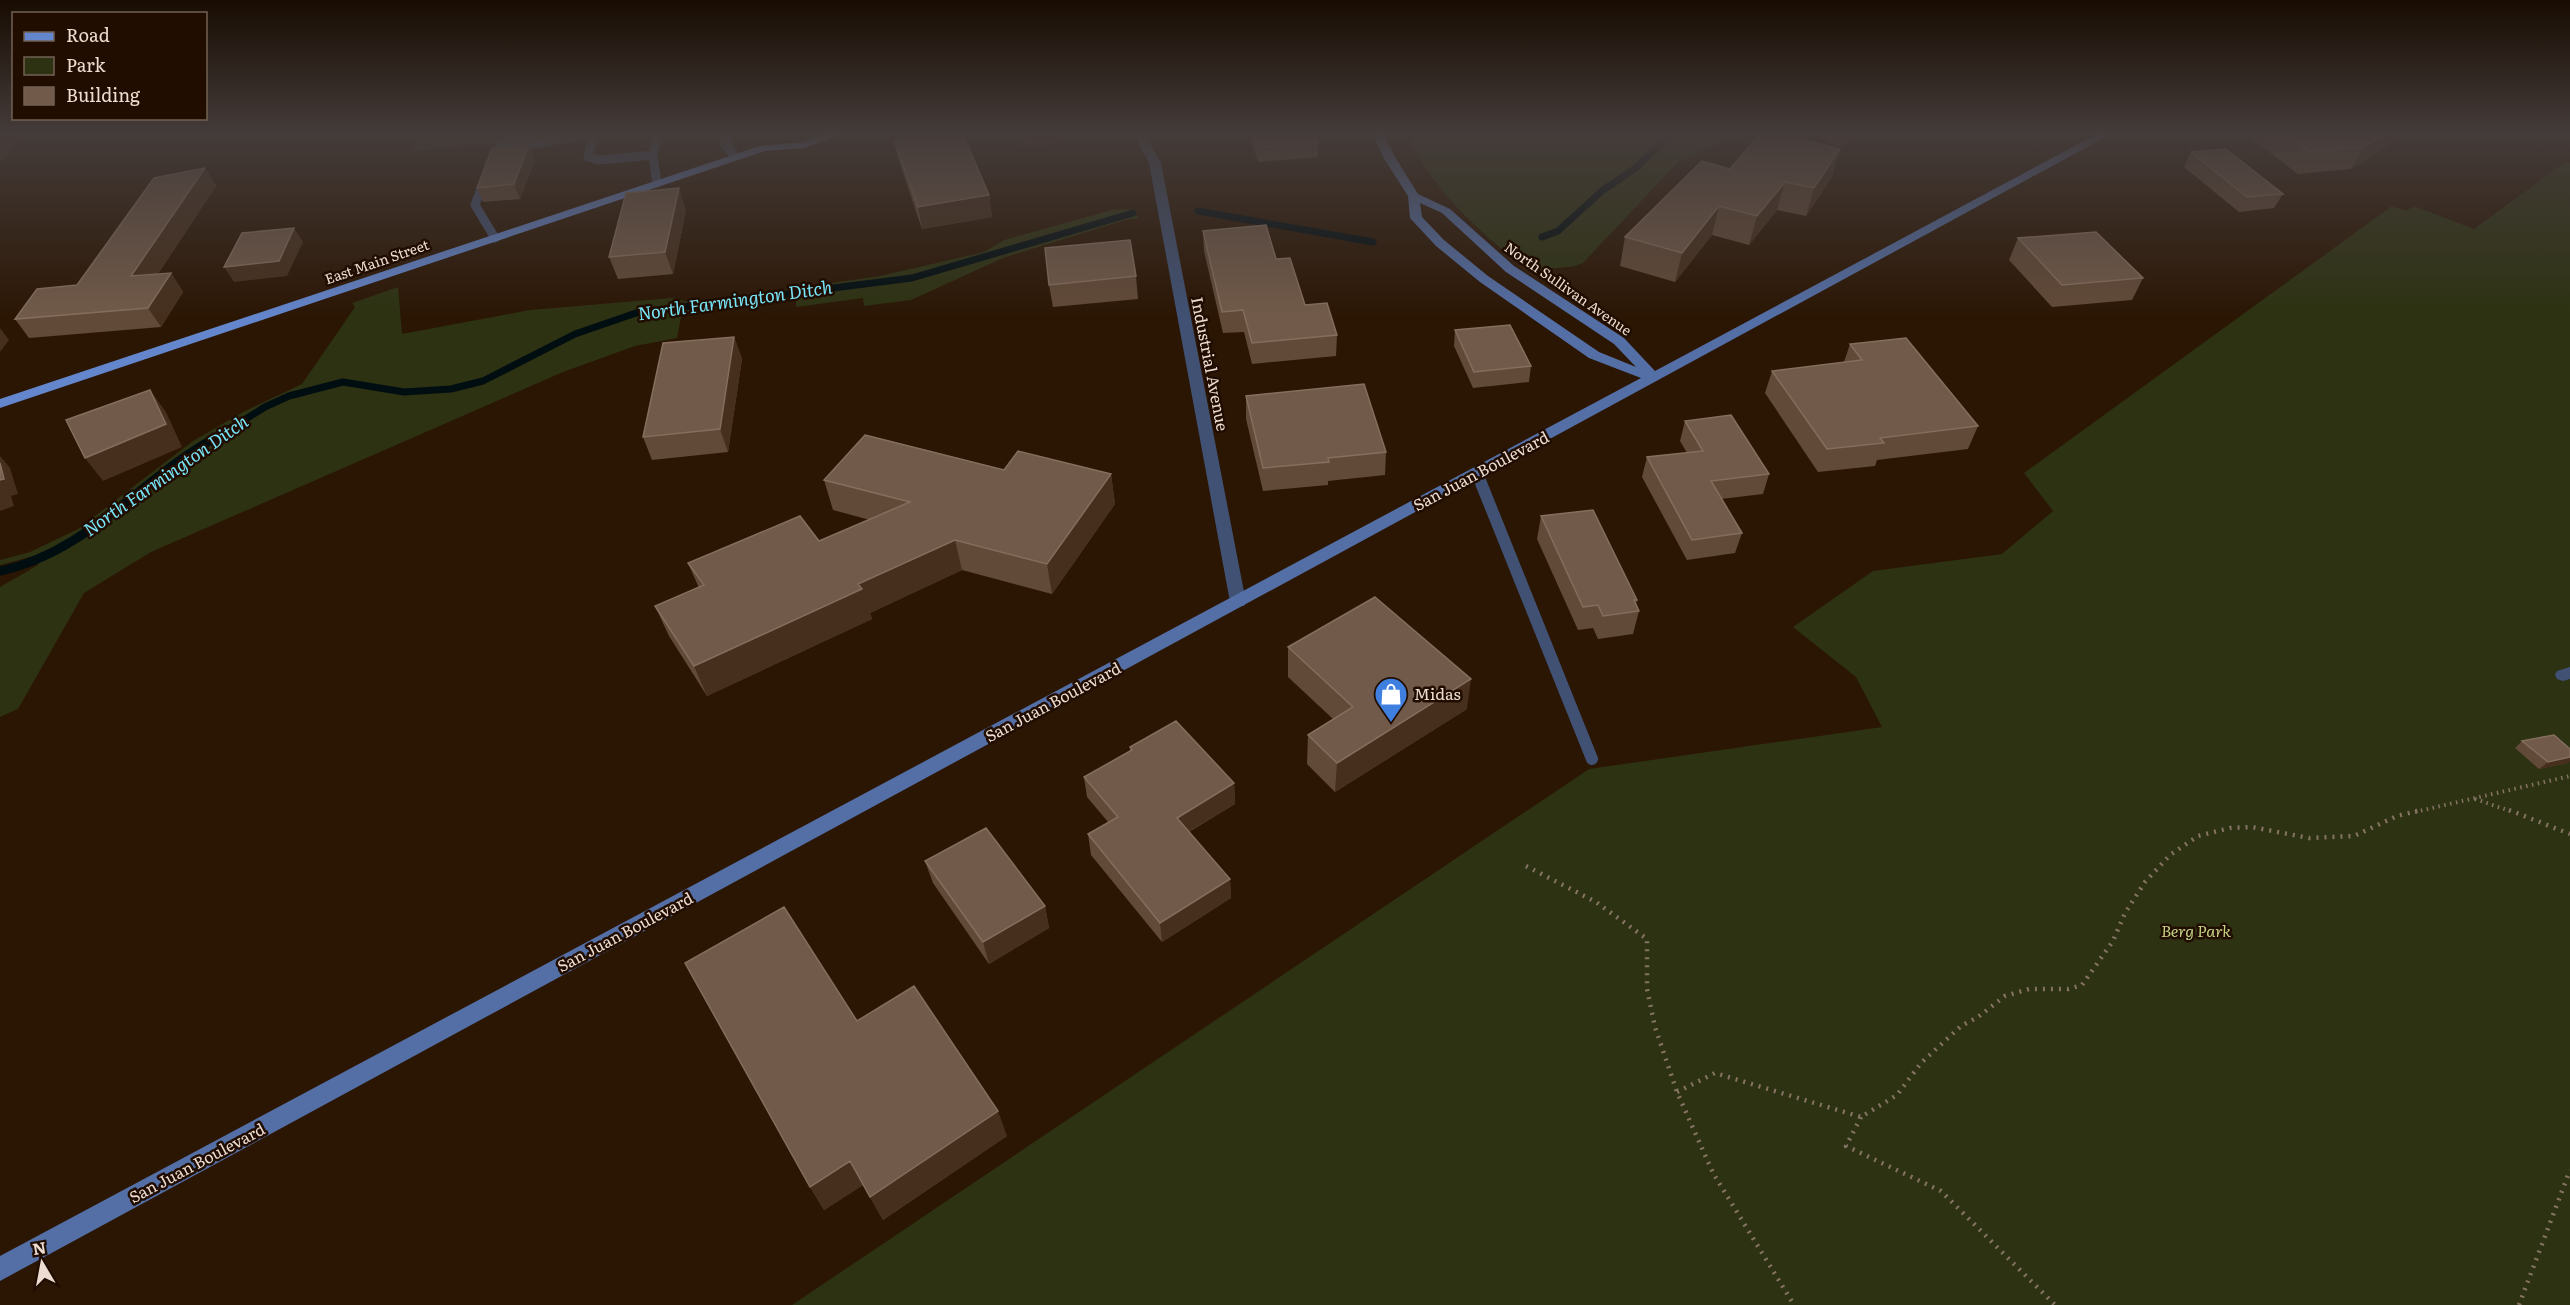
<svg xmlns="http://www.w3.org/2000/svg" width="2570" height="1305" font-family="Literata,serif">
	<style>
		.green { fill: #2d3212 }
		.lines { fill: none; stroke-linecap: round; stroke-linejoin: round }
		.stream-far1 { stroke: #000d11; stroke-width: 7 }
		.stream { stroke: #000d11; stroke-width: 9 }
		.path-far1 { stroke: #857364; stroke-width: 4; stroke-dasharray: 1.5 4.5; stroke-linecap: butt }
		.path { stroke: #857364; stroke-width: 4.5; stroke-dasharray: 2 6; stroke-linecap: butt }
		.service-far1 { stroke: #405173; stroke-width: 9 }
		.service { stroke: #405173; stroke-width: 12 }
		.minor { fill: #405173; fill-rule: evenodd }
		.tertiary { fill: #405173; fill-rule: evenodd }
		.secondary { fill: #546fa6; fill-rule: evenodd }
		.primary { fill: #6486cd; fill-rule: evenodd }
		.wall { fill: #624a38 }
		.shaded-wall { fill: #462f1d }
		.building { fill: #715a49; stroke: #846e5e; stroke-width: 1.5 }
		.labels { text-anchor: middle; stroke-width: 5; stroke-linejoin: round; paint-order: stroke }
		.far-street-label { font-size: 14px; fill: #ecdcd1; stroke: #210d00 }
		.street-label { font-size: 16px; fill: #ecdcd1; stroke: #210d00 }
		.poi-label { font-size: 16px; fill: #ecdcd1; stroke: #210d00; text-anchor: start }
		.park-label { font-size: 16px; font-style: italic; fill: #c6d383; stroke: #210d00 }
		.water-label { font-size: 18px; font-style: italic; fill: #78e5fa; stroke: #210d00 }
	</style>
	<rect width="100%" height="100%" fill="#2b1604"/>
	<!-- green -->
	<path class="green" d="M419,134H553L552,138L411,151Z
		M1407,134H1743L1679,161L1583,263C1566,271 1549,265 1532,272C1483,237 1432,190 1407,134Z
		M2564,163H2570V1305H792L1589,769L1882,727L1856,677L1793,627L1873,571L2002,554L2053,511L2024,473L2392,206L2406,211L2414,206L2474,229Z
		M1115,209L1131,210L1139,218L1125,220L1003,258L911,300L864,306L863,298L796,307V298L682,312L677,338L635,346L563,372L151,552L84,593L18,709L0,717V587L38,565L34,556L0,565V560L30,552L78,529L193,441L243,412L302,384L355,307L352,303L398,287L402,334L530,310L672,298L693,303L880,276L984,252L1004,240Z"/>
	<g class="lines">
		<!-- stream-far1 -->
		<path class="stream-far1" d="M1198,211L1373,242
			M1542,237L1558,231L1603,190L1636,168L1661,143L1675,134
			M228,430L265,407L289,396L343,382L404,392L451,389L483,381L575,334L636,313L912,278L1133,213"/>
		<!-- stream -->
		<path class="stream" d="M0,571C72,556 122,502 179,461C195,449 213,439 230,429"/>
		<!-- path-far1 -->
		<path class="path-far1" d="M2475,799L2513,812
			M2415,812L2570,776"/>
		<!-- path -->
		<path class="path" d="M2509,810L2570,834
			M1526,866L1596,902L1647,939V989L1655,1027L1677,1092L1713,1173L1794,1305
			M1677,1092L1715,1073L1861,1117L1897,1095L1921,1063L1961,1026L1978,1017L2005,996L2029,989H2068L2082,985L2113,941L2125,913L2145,882L2170,855L2198,836L2230,828L2252,827L2309,838L2354,836L2397,816L2421,810
			M1861,1117L1846,1146L1941,1191L2055,1305
			M2519,1305L2570,1170"/>
		<!-- service-far1 -->
		<path class="service-far1" d="M594,134L588,157L599,160L653,155L657,183
			M501,145L514,138L533,134
			M505,149L590,134
			M653,155L658,134
			M485,178L475,205L495,238"/>
		<!-- service -->
		<path class="service" d="M1477,473L1592,759"/>
		<!-- minor -->
		<path class="minor" d="M1134,134H1145L1161,163L1246,602L1244,606H1232L1230,602L1149,163Z
			M2570,667V679L2563,681L2557,679L2555,675L2557,671Z"/>
		<!-- tertiary -->
		<path class="tertiary" d="M721,134H731L732,145L742,157L740,159H732L720,146Z"/>
		<!-- secondary -->
		<path class="secondary" d="M1373,134H1384L1395,157L1418,194L1450,209L1514,266L1624,338L1655,371L2097,134H2111L0,1281V1256L1641,378L1589,358L1480,282L1436,246L1410,218L1408,196L1383,157ZM1420,203L1442,213L1506,272L1614,344L1636,367L1599,352L1488,276L1444,240L1422,217Z"/>
		<!-- primary -->
		<path class="primary" d="M825,134H842L804,148L765,151L0,408V399L760,146L803,142Z"/>
	</g>
	<!-- wall -->
	<path class="wall" d="M1021,134H1060L1061,142L1028,147Z
		M1249,134H1315L1318,143V157L1258,162Z
		M1815,134H1866L1840,147Z
		M2246,134H2406L2351,169L2298,174Z
		M894,140L989,195L992,217L922,229L899,161Z
		M529,145L535,160L520,199L483,202L477,188Z
		M1840,149L1832,177L1806,216L1777,210L1749,245L1712,235L1675,282L1620,266L1625,237L1730,169Z
		M2191,152L2283,194L2274,208L2239,212L2184,167Z
		M205,168L216,186L158,274L171,273L183,292L161,327L29,338L15,319L77,285Z
		M686,210L673,274L618,279L609,257Z
		M1203,231L1276,259L1305,305L1337,335L1336,356L1252,364L1244,332L1223,333L1204,251Z
		M2018,238L2143,278L2132,300L2052,307L2009,260Z
		M1136,276L1138,299L1053,307L1049,285Z
		M1455,330L1531,366L1529,382L1473,388L1454,346Z
		M734,337L742,359L728,452L652,460L643,437Z
		M1850,344L1978,426L1968,449L1877,460L1875,466L1818,472L1765,393L1772,371L1844,362Z
		M1246,396L1386,452L1385,475L1328,481V485L1263,491L1246,419Z
		M1685,421L1769,474L1763,494L1721,499L1742,533L1735,553L1687,560L1642,477L1647,457L1687,453L1680,441Z
		M1004,470L1111,474L1115,504L1052,594L962,570L870,613L872,619L707,696L669,636L655,606L699,588L688,563L819,541L870,520L833,510L824,480Z
		M1541,516L1637,600L1636,604L1639,611L1633,634L1598,639L1593,628L1578,630L1537,539Z
		M1288,647L1467,709L1335,792L1307,764L1308,735L1333,719L1288,677Z
		M2522,741L2568,763L2539,769L2515,748Z
		M1130,747L1234,783L1235,804L1189,832L1230,879L1231,898L1162,942L1091,855L1088,834L1108,822L1087,797L1084,777L1130,751Z
		M925,861L1045,906L1049,928L989,964L933,883Z
		M857,1021L1007,1136L883,1220L863,1185L824,1210L810,1187Z"/>
	<!-- shaded-wall -->
	<path class="shaded-wall" d="M0,134H25L0,162Z
		M1026,134H1060L1061,142L1028,147Z
		M1843,134H1866L1840,147Z
		M2385,134H2406L2351,169L2364,147Z
		M529,145L535,160L520,199L514,184Z
		M1840,149L1832,177L1806,216L1814,188Z
		M205,168L216,186L144,295L131,276Z
		M1785,182L1777,210L1749,245L1757,216Z
		M679,188L686,210L673,274L665,252Z
		M989,195L992,217L922,229L918,207Z
		M1719,206L1712,235L1675,282L1682,253Z
		M294,228L303,242L287,276L234,282L224,267Z
		M171,273L183,292L161,327L148,308Z
		M0,328L9,340L0,352Z
		M734,337L742,359L728,452L720,429Z
		M150,390L166,412L182,447L103,481L85,458Z
		M0,456L10,468L18,494L11,496L14,506L0,511Z
		M1111,474L1115,504L1052,594L1047,564Z
		M955,540L962,570L870,613L872,619L707,696L694,666L858,584Z
		M1471,679L1467,709L1335,792L1337,763Z
		M2570,757V762L2568,763L2539,769L2548,762Z
		M1234,783L1235,804L1178,838L1177,818Z
		M1230,879L1231,898L1162,942L1160,923Z
		M1045,906L1049,928L989,964L983,942Z
		M998,1111L1007,1136L883,1220L870,1197Z
		M850,1161L863,1185L824,1210L810,1187Z"/>
	<!-- building -->
	<path class="building" d="M929,134H963L989,195L918,207L894,140Z
		M1253,134H1315L1318,143L1258,148Z
		M1760,134H1784L1840,149L1814,188L1785,182L1757,216L1719,206L1682,253L1625,237L1702,161L1730,169Z
		M2286,134H2385L2364,147L2310,152Z
		M529,145L514,184L477,188L492,148Z
		M2226,149L2283,194L2247,197L2191,152Z
		M205,168L131,276L171,273L148,308L15,319L37,289L77,285L154,178Z
		M679,188L665,252L609,257L626,193Z
		M1266,225L1276,259L1290,258L1305,305L1327,303L1337,335L1252,343L1243,310L1222,312L1203,231Z
		M294,228L279,261L224,267L242,233Z
		M2096,232L2143,278L2062,285L2018,238Z
		M1130,240L1136,276L1049,285L1045,248Z
		M1510,325L1531,366L1474,372L1455,330Z
		M734,337L720,429L643,437L663,343Z
		M1906,338L1978,426L1880,438L1884,443L1827,449L1772,371L1862,360L1850,344Z
		M1364,384L1386,452L1328,458L1329,462L1263,468L1246,396Z
		M150,390L166,424L85,458L66,420Z
		M1731,415L1769,474L1711,481L1742,533L1692,540L1647,457L1703,451L1685,421Z
		M865,435L1004,470L1018,451L1111,474L1047,564L955,540L858,584L862,589L694,666L655,606L704,585L688,563L800,516L819,541L910,502L824,480Z
		M0,463L4,479L0,480Z
		M1593,510L1637,600H1634L1639,611L1603,616L1598,605L1583,607L1541,516Z
		M1375,597L1471,679L1337,763L1308,735L1353,707L1288,647Z
		M1176,721L1234,783L1177,818L1230,879L1160,923L1088,834L1118,817L1084,777L1132,750L1130,747Z
		M2554,735L2570,749V757L2548,762L2522,741Z
		M986,828L1045,906L983,942L925,861Z
		M784,907L857,1021L914,986L998,1111L870,1197L850,1161L810,1187L685,963Z"/>
	<!-- sky -->
	<linearGradient id="sky" x2="0" y2="1"><stop stop-color="#180c02"/><stop offset="0.42" stop-color="#443c3a"/><stop offset="1" stop-color="#443c3a" stop-opacity="0"/></linearGradient>
	<rect width="2570" height="317" fill="url(#sky)"/>
	<!-- icons -->
	<defs>
		<symbol id="shop-pin" viewBox="-11 -11 22 30"><path d="M0 17L-7.5 6A9.5 9.5 0 1 1 7.5 6Z" fill="#3f7fe0" stroke="#210d00"/><path d="M-5-2.5h2.3a2.7 3.5 0 0 1 5.4 0H5L5.5 6h-11ZM-1.5-2.5h3a1.5 2.3 0 0 0-3 0Z" fill="#fff"/></symbol>
	</defs>
	<g fill-rule="evenodd">
		<use href="#shop-pin" x="1372" y="675" width="38" height="52"/>
	</g>
	<g class="labels">
		<!-- far-street labels -->
		<g class="far-street-label">
			<text transform="translate(377 262) rotate(-19)" y="5">East Main Street</text>
			<text transform="translate(1568 289) rotate(35)" y="5">North Sullivan Avenue</text>
		</g>
		<!-- street labels -->
		<g class="street-label">
			<text transform="translate(1210 364) rotate(79)" y="6">Industrial Avenue</text>
			<text transform="translate(1481 471) rotate(-28)" y="6">San Juan Boulevard</text>
			<text transform="translate(1053 702) rotate(-28)" y="6">San Juan Boulevard</text>
			<text transform="translate(625 932) rotate(-28)" y="6">San Juan Boulevard</text>
			<text transform="translate(197 1163) rotate(-28)" y="6">San Juan Boulevard</text>
		</g>
		<!-- poi labels -->
		<g class="poi-label">
			<text x="1414" y="700">Midas</text>
		</g>
		<!-- park labels -->
		<g class="park-label">
			<text x="2196" y="937">Berg Park</text>
		</g>
		<!-- water labels -->
		<g class="water-label">
			<text transform="translate(735 301) rotate(-8)" y="6">North Farmington Ditch</text>
			<text transform="translate(166 476) rotate(-35)" y="6">North Farmington Ditch</text>
		</g>
	</g>
	<!-- legend -->
	<rect x="12" y="12" width="195" height="108" fill="#210d00" stroke="#726054" stroke-width="1.5"/>
	<rect x="24" y="32" width="30" height="9" fill="#6486cd" stroke="#726054" stroke-width="1.5"/>
	<text x="66" y="42" font-size="18" fill="#ecdcd1">Road</text>
	<rect x="24" y="57" width="30" height="18" fill="#2d3212" stroke="#726054" stroke-width="1.5"/>
	<text x="66" y="72" font-size="18" fill="#ecdcd1">Park</text>
	<rect x="24" y="87" width="30" height="18" fill="#715a49" stroke="#726054" stroke-width="1.5"/>
	<text x="66" y="102" font-size="18" fill="#ecdcd1">Building</text>
	<!-- north arrow -->
	<g transform="translate(42 1263) rotate(350)" stroke="#210d00" stroke-width="4.5" paint-order="stroke">
	<path d="M0-4.5L10 22L0 15L-10 22Z" fill="#ecdcd1"/>
	<text y="-9" font-size="16" font-weight="bold" text-anchor="middle" fill="#ecdcd1">N</text>
	</g>
</svg>
